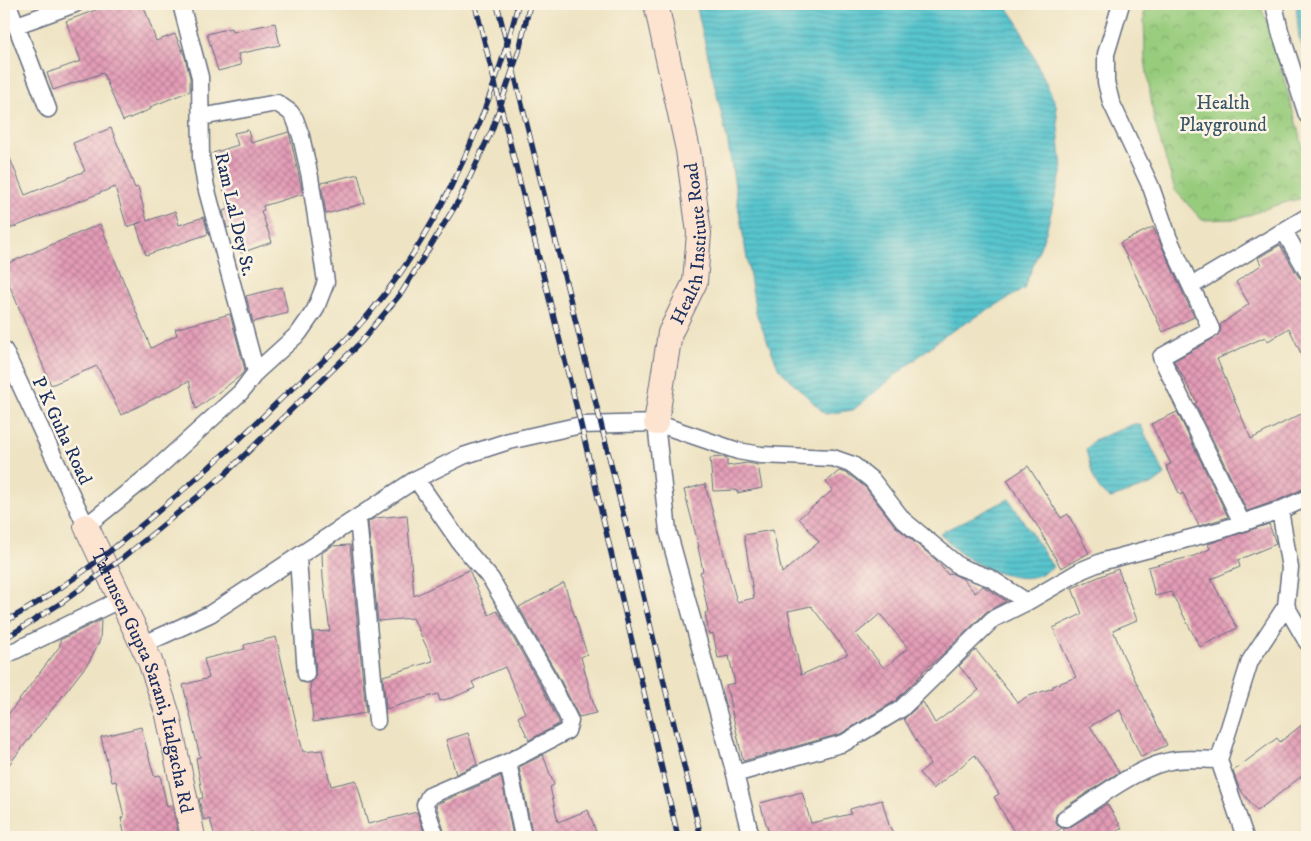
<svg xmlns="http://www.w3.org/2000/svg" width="1311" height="841" font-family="'IM FELL DW Pica',serif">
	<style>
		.park { fill: url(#park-crowns); stroke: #5a7e6e }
		.water { fill: url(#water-rules); stroke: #3a7a96 }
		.building { fill: url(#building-cross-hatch); fill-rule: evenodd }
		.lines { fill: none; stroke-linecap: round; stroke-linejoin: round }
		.street-casing { stroke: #656e81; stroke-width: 19 }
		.secondary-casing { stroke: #656e81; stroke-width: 26 }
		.street { stroke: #fff; stroke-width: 16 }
		.secondary { stroke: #fde4d1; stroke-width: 24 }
		.rail-casing { stroke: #1b2f5e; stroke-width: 5.5 }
		.rail { stroke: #fcf5e5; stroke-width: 4; stroke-dasharray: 11; stroke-linecap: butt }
		.labels { text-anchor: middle; stroke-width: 5; stroke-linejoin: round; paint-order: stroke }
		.park-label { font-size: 19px; fill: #3a5666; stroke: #fcf5e5 }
		.street-label { font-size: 19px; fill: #1b2f5e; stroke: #fcf5e5 }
	</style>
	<defs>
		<pattern id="park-crowns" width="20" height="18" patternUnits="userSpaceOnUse" patternTransform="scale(1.25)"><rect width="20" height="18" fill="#98cc7d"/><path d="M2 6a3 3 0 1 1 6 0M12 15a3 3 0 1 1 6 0" fill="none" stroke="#7ba66a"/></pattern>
		<pattern id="water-rules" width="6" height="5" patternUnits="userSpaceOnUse" patternTransform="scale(1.25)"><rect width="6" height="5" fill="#58c5cd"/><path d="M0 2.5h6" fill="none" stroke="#48a0aa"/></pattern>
		<pattern id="building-cross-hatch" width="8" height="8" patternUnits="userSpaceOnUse" patternTransform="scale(1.25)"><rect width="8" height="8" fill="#e49cb6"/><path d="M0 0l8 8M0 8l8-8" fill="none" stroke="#b88097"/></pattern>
	</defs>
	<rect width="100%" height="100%" fill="#fcf5e5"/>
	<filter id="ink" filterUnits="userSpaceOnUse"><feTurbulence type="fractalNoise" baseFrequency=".02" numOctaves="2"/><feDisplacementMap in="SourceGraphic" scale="10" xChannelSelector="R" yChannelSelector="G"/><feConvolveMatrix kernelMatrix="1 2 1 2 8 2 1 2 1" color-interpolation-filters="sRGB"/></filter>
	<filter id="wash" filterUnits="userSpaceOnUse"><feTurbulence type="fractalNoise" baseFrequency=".0096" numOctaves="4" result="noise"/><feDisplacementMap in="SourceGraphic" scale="20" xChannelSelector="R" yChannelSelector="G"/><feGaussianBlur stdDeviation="1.12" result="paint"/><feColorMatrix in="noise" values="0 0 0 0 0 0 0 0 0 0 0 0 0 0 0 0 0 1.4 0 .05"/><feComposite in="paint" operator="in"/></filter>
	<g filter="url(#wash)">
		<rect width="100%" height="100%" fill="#eee3c2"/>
		<!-- park -->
		<path class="park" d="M1146,4H1259L1269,25L1307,162V197L1276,205L1238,219L1202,220L1175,190L1154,120L1145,59L1144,14Z"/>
		<!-- water -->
		<path class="water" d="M696,4H1005L1018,23L1056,105L1062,170L1046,232L1024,289L945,335L853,410L825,414L779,369L756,313L727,138Z
			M1296,4H1307V60L1299,37Z
			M1134,424H1140L1165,475L1153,484L1111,498C1094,492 1091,467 1086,450L1094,440Z
			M1009,499L1053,567C1047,570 1041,575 1036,576C1014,583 976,566 959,552C952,547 946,540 940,533Z"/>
		<g id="blocks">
			<!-- building -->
			<path class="building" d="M112,4H143L156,41L175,34L185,57L190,78V91L150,107L151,109L123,121L103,73L53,90L47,73L81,61L66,21Z
				M275,23L280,45L238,54L241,65L218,71L207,34L231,28L232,32Z
				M111,128L135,188L138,187L147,221L175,211L179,225L204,217L208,234L146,255L136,224L142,222L127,227L115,187L4,231V144L25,195L85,171L73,143Z
				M248,130L251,143L289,132L303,194L263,206L264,210L261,211L272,242L241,253L232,226L227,228L223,211L229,209L213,153L238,145L234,133Z
				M358,174L365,203L326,214L321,183Z
				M100,224L151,348L177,335L175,329L230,314L245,370L240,376L196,409L189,381L121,415L97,366L51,385L4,272V265Z
				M1153,227L1194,317L1163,332L1120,243Z
				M1280,245L1298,276L1302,280L1307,281V366L1289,328L1268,341L1265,337L1217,359L1251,439L1307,411V487L1276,501L1247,511L1195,403L1197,402L1174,361L1216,337L1221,330L1220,325L1249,304L1236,282L1261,265L1258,258Z
				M282,287L288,313L253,322L246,296Z
				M1177,412L1228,517L1199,526L1183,493L1180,495L1166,466L1171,464L1151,424Z
				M724,457L727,458V466L747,463L758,465L762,488L737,493V490L713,491L710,458Z
				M1028,466L1061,518L1068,514L1089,553L1061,568L1035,522H1034L1007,480Z
				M839,471L848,474L865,487L895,526L936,560L948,575L951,573L963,579L975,593L983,586L1006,601L986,612L943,654L922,672L923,673L895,701L840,734L743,761L726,685L735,683L729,656L718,658L713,633L709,634L705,613L708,612L700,572L703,571L698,547H699L684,490L705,484L737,602L754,598L744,535L773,530L782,573L819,542L799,518L833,490L826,482ZM811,606L848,654L801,675L788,611ZM880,614L908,648L884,668L856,634Z
				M407,515L414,596L469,570L489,615L497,611L501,617L542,688L559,722V724L529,740L518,717L525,713L505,667L472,682L475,688L454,697L440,701L438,694L386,709L383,676L433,661L413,618L378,621L368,522L375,518Z
				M1269,524L1276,544L1238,560L1240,567L1211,579L1237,628L1200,647L1171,592L1155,596L1148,567L1194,556L1210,549L1208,544Z
				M350,545L366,713L313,722L310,683L315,679L316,673L313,632L330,631L323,578L322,553L332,546Z
				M1118,569L1137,620L1113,630L1123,655L1167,745L1141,757L1120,710L1090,726L1119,772L1059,811L1056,815L1055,820L1057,825L1062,828L1047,837H1017L994,797L999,794L975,755L933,789L919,773L930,764L904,719L923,702L935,723L979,690L959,666L976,650L1018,703L1026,697L1053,688V686L1076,677L1053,628L1082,614L1072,588Z
				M564,583L587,654L581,657L596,713L579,717L560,679L519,607Z
				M101,620L100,640L89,662L4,771V720L60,646V640Z
				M276,637L303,752L322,750L331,786L356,780L368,824L417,812L426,837H253L252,832L232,837H215L210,819L204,820L199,799L203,798L196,758L200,757L183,685L209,678L204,659L245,649L244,645Z
				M1307,721V772L1257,811L1239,788L1233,771L1277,738L1280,742Z
				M141,727L154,776L160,775L167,807L172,805L179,837H125L121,818L124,817L116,781L112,782L101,737Z
				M468,733L477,764L456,774L446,740Z
				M543,755L554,785L550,787L558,822L588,810L598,837H533L519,767Z
				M501,776L513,837H446L436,805L437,804Z
				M802,792L811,823L851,814L850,809L882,800L889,825L895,837H770L760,803Z
				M1107,804L1122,828L1108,837H1069L1063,829L1070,827Z"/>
		</g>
	</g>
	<g filter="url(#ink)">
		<use href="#blocks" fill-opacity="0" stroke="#656e81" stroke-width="1"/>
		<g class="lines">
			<defs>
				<path id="street" d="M8,4L48,109
					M181,4L200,77L201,157L206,187L256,372
					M1121,4L1106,54V82L1111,102L1151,187L1169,239L1211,329L1161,357L1242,523
					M1274,4L1280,31L1307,115
					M17,25L75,4
					M1284,231L1307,271
					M1191,286L1307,217
					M4,350L86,526L153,472L241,392L256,372L299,333L315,310L326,282L310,177L301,136L295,119L290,112L277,103L201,117
					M656,423L668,531L735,774L751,837
					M416,479L461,544L491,579L551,683L570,721L567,731L508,762L523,837
					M358,518L377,721
					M298,558L306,674
					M1286,606L1307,642
					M142,645L210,614L416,479L463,456L509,441L581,425L656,423L738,451L761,455L833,458L853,465L872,480L903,520L960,567L990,578L1027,602L1082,570L1104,561L1221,530L1280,510L1307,498
					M4,656L121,599
					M735,774L844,743L901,709L993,619L1027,602
					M1065,819C1096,800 1140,764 1176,760C1190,758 1205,760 1219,760
					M436,837L425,805L429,796L508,762
					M1245,837L1219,760L1250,661L1286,606L1290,568L1280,510"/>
				<g id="secondary">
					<path id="s1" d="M656,423L670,333L695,282L699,233L688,150L656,4"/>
					<path id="s2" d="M86,526L150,661L168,715L193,837"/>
				</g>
			</defs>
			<!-- street casing -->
			<use href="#street" class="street-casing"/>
			<!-- secondary casing -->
			<use href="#secondary" class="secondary-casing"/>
			<!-- street -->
			<use href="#street" class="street"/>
			<!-- secondary -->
			<use href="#secondary" class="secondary"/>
			<defs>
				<path id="rail" d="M475,4L581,425L678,837
					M497,4L631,545L701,837
					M4,622C72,586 132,534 190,484C223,456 253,426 284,396C306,375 331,356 351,334C415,267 462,174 493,87C502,60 512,32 518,4
					M4,639L61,603L123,558L224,475L361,342L402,292L459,200L492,130L519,51L530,4"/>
			</defs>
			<!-- rail casing -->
			<use href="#rail" class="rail-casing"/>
			<!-- rail -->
			<use href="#rail" class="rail"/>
		</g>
	</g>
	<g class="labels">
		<!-- park labels -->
		<g class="park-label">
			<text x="1223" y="109">Health<tspan x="1223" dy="22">Playground</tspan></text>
		</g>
		<!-- street labels -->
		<g class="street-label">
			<text transform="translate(236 214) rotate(77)" y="7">Ram Lal Dey St.</text>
			<text dy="7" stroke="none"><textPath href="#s1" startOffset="185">Health Institute Road</textPath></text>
			<text transform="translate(63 430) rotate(65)" y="7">P K Guha Road</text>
			<text dy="7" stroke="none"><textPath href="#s2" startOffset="166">Tarunsen Gupta Sarani, Italgacha Rd</textPath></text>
		</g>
	</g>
	<!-- margin -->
	<rect width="1311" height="841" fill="none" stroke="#fcf5e5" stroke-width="20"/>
</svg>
